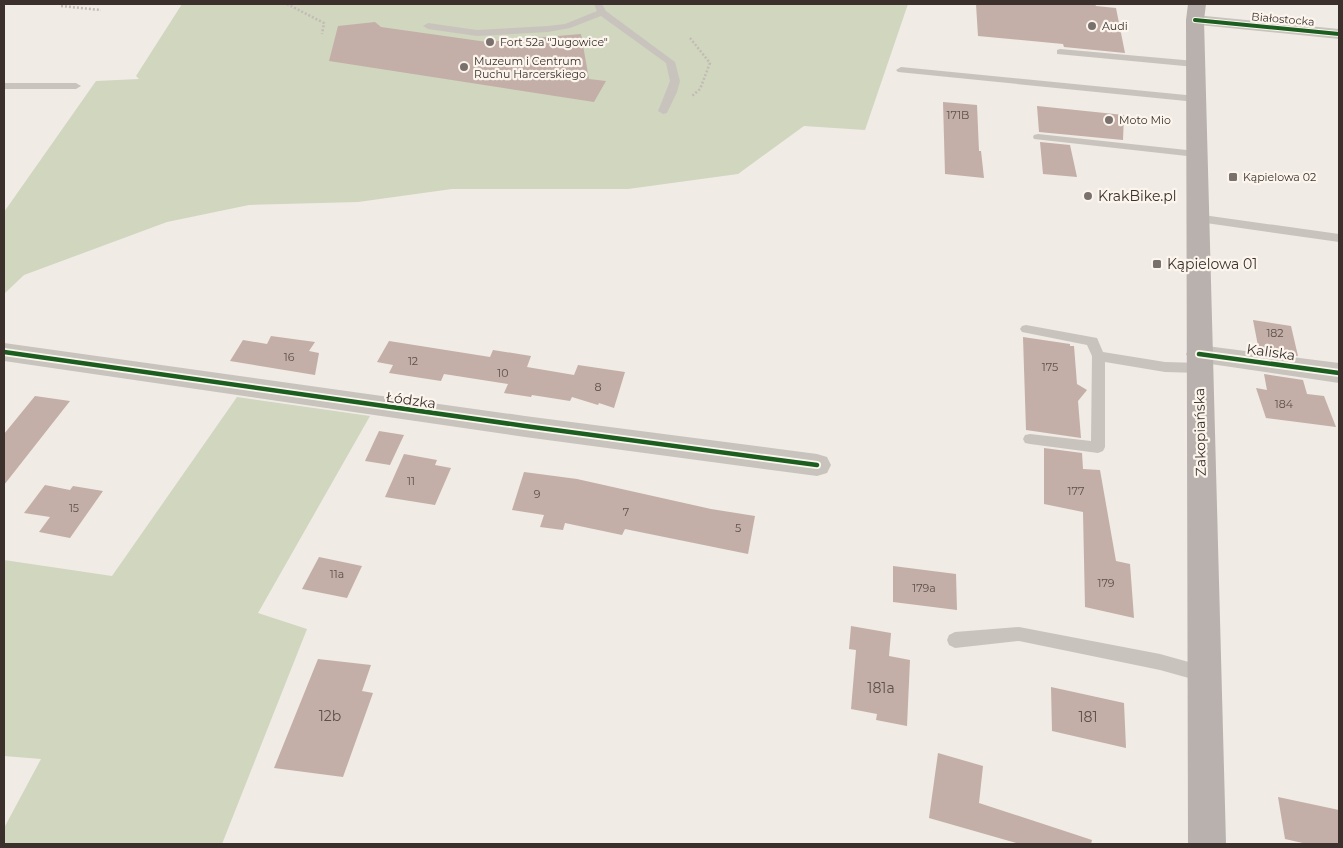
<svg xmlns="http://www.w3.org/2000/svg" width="1343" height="848" font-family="Montserrat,sans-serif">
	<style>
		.green { fill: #d1d6bf }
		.building { fill: #c3afa7 }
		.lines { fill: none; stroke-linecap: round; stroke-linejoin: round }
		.path { stroke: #c2bbb6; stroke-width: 2.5; stroke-dasharray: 2 2; stroke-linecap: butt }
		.lane { fill: #c9c3be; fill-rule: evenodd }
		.street { fill: #c9c3be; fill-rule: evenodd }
		.primary { fill: #b8b1ad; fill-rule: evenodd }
		.cycleway-far1-casing { stroke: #fbf5ee; stroke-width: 6 }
		.cycleway-casing { stroke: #fbf5ee; stroke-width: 8 }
		.cycleway-far1 { stroke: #1b5e20; stroke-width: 4 }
		.cycleway { stroke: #1b5e20; stroke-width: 4.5 }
		.poi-dot { fill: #7a716c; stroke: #fbf5ee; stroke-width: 2 }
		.labels { text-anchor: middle; stroke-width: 4.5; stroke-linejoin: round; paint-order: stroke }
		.far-street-label { font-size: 11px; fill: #3b302b; stroke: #fbf5ee }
		.far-poi-label { font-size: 11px; fill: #3b302b; stroke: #fbf5ee; text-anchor: start }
		.number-label { font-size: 11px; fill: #5d504a }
		.poi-label { font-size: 14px; fill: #3b302b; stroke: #fbf5ee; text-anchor: start }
		.street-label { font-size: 14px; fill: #3b302b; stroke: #fbf5ee }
		.near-number-label { font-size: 14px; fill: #5d504a }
	</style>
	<rect width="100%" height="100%" fill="#f0ebe5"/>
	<!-- green -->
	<path class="green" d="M182,4H908L865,130L804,126L738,174L628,189H452L358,202L249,205L167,222L24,275L4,294V212L96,81L139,79L136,76Z
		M237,397L370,416L258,613L307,629L222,844H4V828L41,759L4,756V560L112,576Z"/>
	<!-- building -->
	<path class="building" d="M976,4H1095L1096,6L1116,8L1125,53L1064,47L1063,44L978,36Z
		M375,22L381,27L487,42L581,34L589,79L606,81L594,102L329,61L338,26Z
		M943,102L977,105L979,151H981L984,178L945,174Z
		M1037,106L1124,115L1123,140L1039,132Z
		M1040,142L1070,145L1077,177L1043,174Z
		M1253,320L1291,326L1298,356L1259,351Z
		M271,336L315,342L309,351L319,353L315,375L230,361L243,340L267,344Z
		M1023,337L1070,344V346H1074L1077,384L1087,390L1078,401L1081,438L1026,430Z
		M389,341L490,357L493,350L531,356L527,367L574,375L578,365L625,372L614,408L599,403L598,405L572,397L570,401L532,395L531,397L504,393L508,384L444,374L441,381L389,373L393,365L377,362Z
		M1264,374L1303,380L1307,394L1324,396L1336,427L1266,418L1256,388L1267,390Z
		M35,396L70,401L4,485V434Z
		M379,431L404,435L390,465L365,461Z
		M1044,448L1082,453L1083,469L1100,470L1116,561L1130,564L1134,618L1085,607L1083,512L1044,504Z
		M404,454L437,460L435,465L451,468L435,505L385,497Z
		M524,472L577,479L711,509L755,516L748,554L625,529L622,535L565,523L563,530L540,527L544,515L512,510Z
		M45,485L70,490L73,486L103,491L70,538L39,532L50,517L24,513Z
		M319,557L362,566L347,598L302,589Z
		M893,566L956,574L957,610L893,602Z
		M851,626L891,633L889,656L910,660L907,726L876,720L877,714L851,709L856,650L849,649Z
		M318,659L371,665L362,691L373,693L343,777L274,768Z
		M1051,687L1124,703L1126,748L1052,731Z
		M938,753L983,766L979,803L1092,840L1091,844H1020L929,818Z
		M1278,797L1339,810V844H1307L1285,839Z"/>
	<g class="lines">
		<!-- path -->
		<path class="path" d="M287,4L324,23L322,34
			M61,6L101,10
			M690,38L710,63L700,89L692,96"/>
		<!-- lane -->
		<path class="lane" d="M594,4H602L606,11L675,62L680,81L677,92L667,113L663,114L658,111L670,81L666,63L601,16L570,28L548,32L477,36L428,29L423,26L428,23L477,30L548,26L565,24L597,11Z
			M1060,49L1195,61L1200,64L1195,67L1057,54V50Z
			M901,67L1196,96L1201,99L1196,102L898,72L896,70Z
			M4,83H76L81,86L76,89H4Z
			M1038,134L1196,151L1201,154L1196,157L1034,139L1033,137L1034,135Z
			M1196,214L1339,234V242L1192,221L1190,218L1192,215Z
			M1026,325L1097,338L1103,352L1165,362L1200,363L1205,365L1207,368L1205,371L1200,373L1165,372L1105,362V447L1103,451L1098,453L1030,444L1025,443L1023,439L1025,435L1030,434L1091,441L1092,356L1087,345L1022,332L1020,329L1022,326Z
			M1019,627L1160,654L1203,666L1209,668L1211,674L1209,680L1203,682L1160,670L1019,641L955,648L949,645L947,640L949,635L955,632Z"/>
		<!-- street -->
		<path class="street" d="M1195,15L1339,29V39L1189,24L1186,20L1189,16Z
			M4,343L525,416L817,454L827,457L831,465L827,473L817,476L525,437L4,361Z
			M1199,345L1339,363V383L1190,361L1186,354L1190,347Z"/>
		<!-- primary -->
		<path class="primary" d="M1188,4H1206L1204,20L1226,844H1188L1186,20Z"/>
		<defs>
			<path id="cycleway-far1" d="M1195,20L1339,34"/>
			<path id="cycleway" d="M4,352L525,426L817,465
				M1199,354L1339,373"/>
		</defs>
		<!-- cycleway-far1 casing -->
		<use href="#cycleway-far1" class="cycleway-far1-casing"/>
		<!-- cycleway casing -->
		<use href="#cycleway" class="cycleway-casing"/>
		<!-- cycleway-far1 -->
		<use href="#cycleway-far1" class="cycleway-far1"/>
		<!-- cycleway -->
		<use href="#cycleway" class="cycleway"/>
	</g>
	<!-- markers -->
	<g class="poi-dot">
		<circle cx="1092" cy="26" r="5"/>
		<circle cx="490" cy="42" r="5"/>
		<circle cx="464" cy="67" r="5"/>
		<circle cx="1109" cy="120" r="5"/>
		<rect x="1228" y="172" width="10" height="10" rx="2.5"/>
		<circle cx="1088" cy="196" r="5"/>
		<rect x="1152" y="259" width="10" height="10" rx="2.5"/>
	</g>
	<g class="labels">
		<!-- far-street labels -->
		<g class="far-street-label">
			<text transform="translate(1283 19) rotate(5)" y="4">Białostocka</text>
		</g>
		<!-- far-poi labels -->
		<g class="far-poi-label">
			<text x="1102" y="30">Audi</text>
			<text x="500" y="46">Fort 52a "Jugowice"</text>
			<text x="474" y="65">Muzeum i Centrum<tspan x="474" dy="13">Ruchu Harcerskiego</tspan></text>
			<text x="1119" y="124">Moto Mio</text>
			<text x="1243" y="181">Kąpielowa 02</text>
		</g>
		<!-- number labels -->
		<g class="number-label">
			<text x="958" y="119">171B</text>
			<text x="1275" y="337">182</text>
			<text x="289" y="361">16</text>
			<text x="413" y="365">12</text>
			<text x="1050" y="371">175</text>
			<text x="503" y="377">10</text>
			<text x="598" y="391">8</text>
			<text x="1284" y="408">184</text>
			<text x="411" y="485">11</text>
			<text x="1076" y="495">177</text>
			<text x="537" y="498">9</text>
			<text x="74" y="512">15</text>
			<text x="626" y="516">7</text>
			<text x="738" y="532">5</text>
			<text x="337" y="578">11a</text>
			<text x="1106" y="587">179</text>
			<text x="924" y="592">179a</text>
		</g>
		<!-- poi labels -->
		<g class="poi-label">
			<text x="1098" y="201">KrakBike.pl</text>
			<text x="1167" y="269">Kąpielowa 01</text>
		</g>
		<!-- street labels -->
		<g class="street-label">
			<text transform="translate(1271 352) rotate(8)" y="5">Kaliska</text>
			<text transform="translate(411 400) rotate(8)" y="5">Łódzka</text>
			<text transform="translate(1200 432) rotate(-91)" y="5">Zakopiańska</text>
		</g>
		<!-- near-number labels -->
		<g class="near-number-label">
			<text x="881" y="693">181a</text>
			<text x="330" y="721">12b</text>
			<text x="1088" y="722">181</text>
		</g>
	</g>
	<!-- border -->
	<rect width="1343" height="848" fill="none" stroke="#3b302b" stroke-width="10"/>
</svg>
